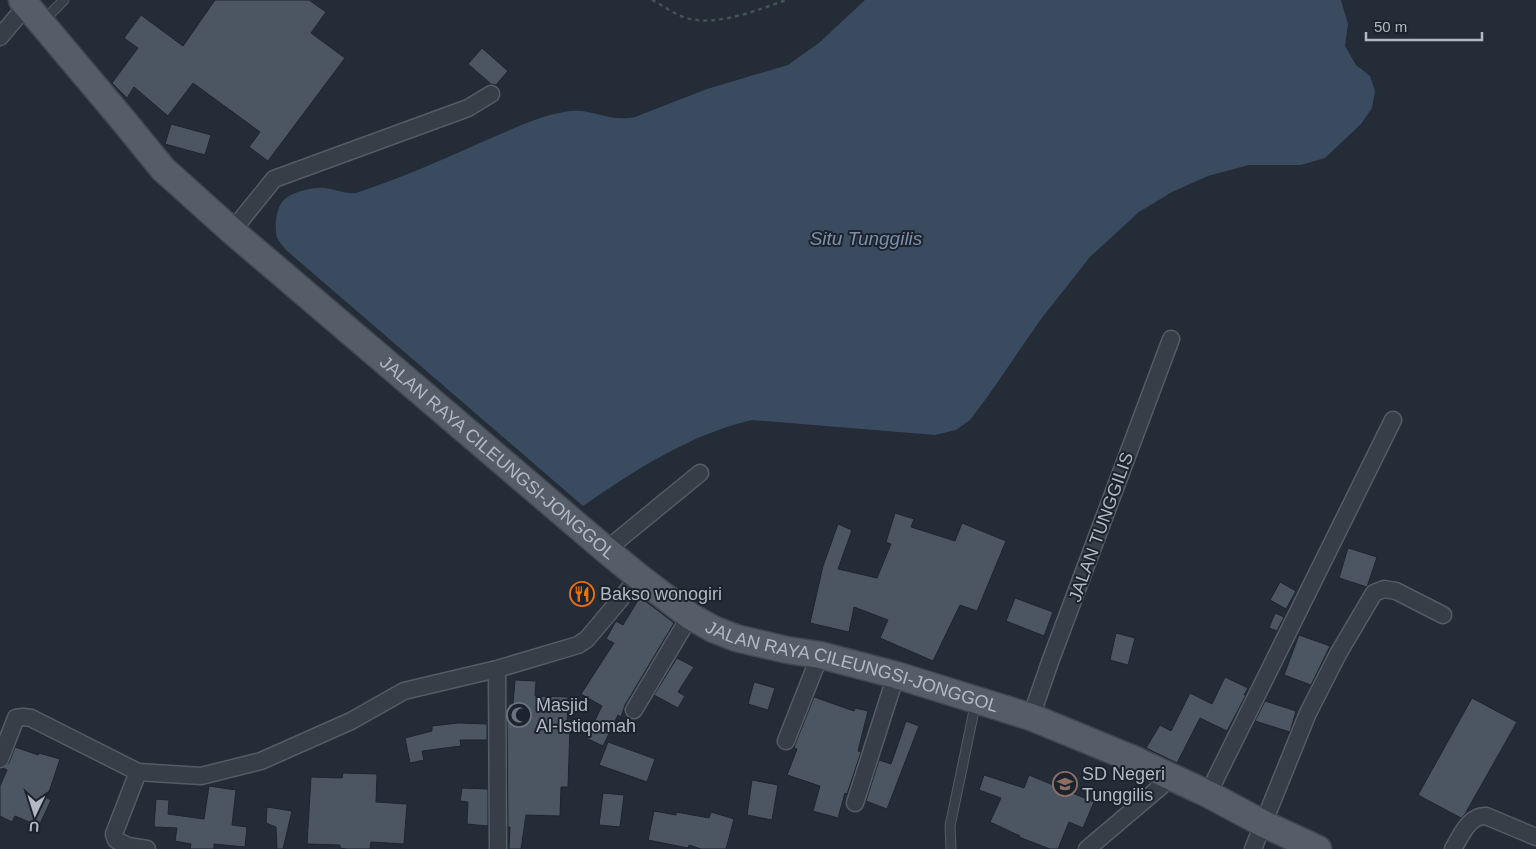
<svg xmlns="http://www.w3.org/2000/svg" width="1536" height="849" font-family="Helvetica,sans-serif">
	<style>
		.water { fill: #3a4a5f }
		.building { fill: #4c5663; stroke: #1e252f }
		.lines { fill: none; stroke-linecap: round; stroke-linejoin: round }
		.service-casing { stroke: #555c66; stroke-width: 11 }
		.minor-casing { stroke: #555c66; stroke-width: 19 }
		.primary-casing { stroke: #404751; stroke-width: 29 }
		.path { stroke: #435456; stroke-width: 2.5; stroke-dasharray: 4 4; stroke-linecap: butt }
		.service { stroke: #373e48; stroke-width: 9 }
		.minor { stroke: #373e48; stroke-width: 16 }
		.primary { stroke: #555d68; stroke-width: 26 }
		.labels { text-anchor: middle; stroke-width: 4; stroke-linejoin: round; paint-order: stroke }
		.street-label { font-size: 18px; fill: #b2b9c4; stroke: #1c232d }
		.poi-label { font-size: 18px; fill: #b2b9c4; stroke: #1c232d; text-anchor: start }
		.water-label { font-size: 19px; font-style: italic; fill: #7c90aa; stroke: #1c232d }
	</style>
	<rect width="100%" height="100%" fill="#232c37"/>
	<!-- water -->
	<path class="water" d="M865,0H1341L1348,24L1345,46L1356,65L1370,76L1375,91L1372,108L1361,124L1325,158L1301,165H1249L1208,176L1172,192L1139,212L1090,257L1041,319L988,396L970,420L956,430L935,435L752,420C690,434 634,471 583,506L286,250C283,246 279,242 277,238C274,226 276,206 285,199C295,191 313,187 325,188C336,189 349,196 359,192C401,178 442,160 482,142C509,131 535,117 564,112C591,106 607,123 635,117L707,89L788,65L820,42Z"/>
	<!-- building -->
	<path class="building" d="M215,0H309L326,12L311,33L345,58L268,161L249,147L260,132L193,83L168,116L134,87L127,98L112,83L138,48L124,38L141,15L183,46Z
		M482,48L508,71L496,85L491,84L468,64Z
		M171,124L211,135L205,155L165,144Z
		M895,513L914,519L911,527L955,541L962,523L1006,541L977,611L960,605L933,661L880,638L888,620L854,607L849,632L810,623L823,566L838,524L852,530L838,569L877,578L891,544L886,542Z
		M1348,548L1377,557L1367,587L1339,578Z
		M1280,582L1296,591L1286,609L1270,600Z
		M640,597L674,623L625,705L621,717L618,715L603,746L586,738L602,706L581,694L614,643L606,639L616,621L623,625Z
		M1015,598L1053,612L1044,636L1006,621Z
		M1275,613L1284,617L1277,631L1269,628Z
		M1116,633L1135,638L1128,665L1110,660Z
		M1299,635L1330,646L1311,685L1284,675Z
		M677,658L694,667L678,692L685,696L678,708L654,695Z
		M1225,677L1248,688L1244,695H1246L1227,731L1200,718L1177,763L1146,748L1160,725L1171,731L1190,693L1212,704Z
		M515,680L536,681L535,696L568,697L567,727H570L568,787H561L560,816L526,815L521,849H509L510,827H508L507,719L509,704H513Z
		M754,682L775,688L768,710L748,704Z
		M814,697L854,711L855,708L868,711L858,751L861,752L847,794L845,793L838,818L813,811L820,786L787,775L797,749L794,748L796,742Z
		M1472,698L1517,722L1465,814L1461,818L1418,795Z
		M1265,701L1296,711L1290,732L1255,721Z
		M906,721L919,726L887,809L866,801L879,760L891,764Z
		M458,723L487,724V740H460L461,746L422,751L424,760L410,763L405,738L432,731V726Z
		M608,742L655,759L647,782L599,765Z
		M15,747L38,755L39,753L60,759L47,798L51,800L39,826L15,816L12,822L0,816V786L7,770L3,768L9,763Z
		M343,773L377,774L376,802L407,804L404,844L371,842L370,849H347L340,848V845L307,844L311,777L342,778Z
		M984,775L1024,788L1029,775L1094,802L1083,828L1069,822L1058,849H1050L1019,837L1020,836L990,822L1001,798L979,790Z
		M752,780L778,785L772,820L747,815Z
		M209,786L236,790L232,825L247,827L245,847L214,844V849H190L191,844L175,841L177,828L154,827L156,799L169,800L168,814L204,819Z
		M462,788L488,789V826L467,824L468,802L460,801Z
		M603,793L624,795L620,827L599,825Z
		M267,807L292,811L283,849H277L276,827L266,823Z
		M654,811L676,815V812L709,818L711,812L734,819L726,849H701L689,845L688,848L648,840Z"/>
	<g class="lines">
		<defs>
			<path id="service" d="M43,21L64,0
				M951,849L950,826L976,701"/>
			<path id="minor" d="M0,37L26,6
				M232,231L274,179L468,108L491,94
				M606,550L700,473
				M497,669L498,849
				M634,710L690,616
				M1031,717L1050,662L1171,339
				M786,741L820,655
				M0,759L16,718L23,717L31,718L138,772L201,776L261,761L351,721L404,691L497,669L578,645L587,639L639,577
				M138,772L114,834L116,840L128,846L147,849
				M1208,794L1393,420
				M855,803L896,675
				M1087,849L1172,777
				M1253,849L1308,713L1338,654L1374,593L1384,589L1396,591L1443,615
				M1453,849C1461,836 1469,815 1486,816L1536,837"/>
			<g id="primary">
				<path id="s1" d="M22,0L123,120L163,169L232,231L606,550L639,577L690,616L713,629L736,638L787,650L820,655L896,675L1031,717L1133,759L1208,794L1264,824L1318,849"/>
			</g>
		</defs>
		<!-- service casing -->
		<use href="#service" class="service-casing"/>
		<!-- minor casing -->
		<use href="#minor" class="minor-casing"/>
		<!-- primary casing -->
		<use href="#primary" class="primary-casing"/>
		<!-- path -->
		<path class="path" d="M652,0C662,5 673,13 683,17C714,28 758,10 786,0"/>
		<!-- service -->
		<use href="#service" class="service"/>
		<!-- minor -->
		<use href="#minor" class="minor"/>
		<!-- primary -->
		<use href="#primary" class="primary"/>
	</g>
	<!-- icons -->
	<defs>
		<symbol id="restaurant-ring" viewBox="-11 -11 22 22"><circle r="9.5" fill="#1c232d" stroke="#e8710a" stroke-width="1.5"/><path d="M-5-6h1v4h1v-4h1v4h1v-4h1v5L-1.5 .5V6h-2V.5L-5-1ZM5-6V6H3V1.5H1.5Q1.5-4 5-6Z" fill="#e8710a"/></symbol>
		<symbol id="mosque-ring" viewBox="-11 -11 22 22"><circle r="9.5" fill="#1c232d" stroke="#6b7280" stroke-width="1.5"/><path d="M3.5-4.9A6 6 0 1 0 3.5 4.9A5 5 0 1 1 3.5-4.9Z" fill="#6b7280"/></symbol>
		<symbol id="school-ring" viewBox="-11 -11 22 22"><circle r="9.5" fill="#1c232d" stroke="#8d6e63" stroke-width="1.5"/><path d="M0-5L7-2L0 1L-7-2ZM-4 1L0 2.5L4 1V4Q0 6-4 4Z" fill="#8d6e63"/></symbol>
	</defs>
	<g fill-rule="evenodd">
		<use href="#restaurant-ring" x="568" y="580" width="28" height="28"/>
		<use href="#mosque-ring" x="505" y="701" width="28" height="28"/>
		<use href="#school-ring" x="1051" y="770" width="28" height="28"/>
	</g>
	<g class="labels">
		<!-- street labels -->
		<g class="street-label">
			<text dy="6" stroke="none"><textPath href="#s1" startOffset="662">JALAN RAYA CILEUNGSI-JONGGOL</textPath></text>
			<text transform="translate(1101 527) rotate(-70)" y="6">JALAN TUNGGILIS</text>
			<text dy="6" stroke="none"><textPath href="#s1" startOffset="1082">JALAN RAYA CILEUNGSI-JONGGOL</textPath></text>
		</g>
		<!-- poi labels -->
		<g class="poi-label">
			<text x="600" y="600">Bakso wonogiri</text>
			<text x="536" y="711">Masjid<tspan x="536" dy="21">Al-Istiqomah</tspan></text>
			<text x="1082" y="780">SD Negeri<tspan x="1082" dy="21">Tunggilis</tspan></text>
		</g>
		<!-- water labels -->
		<g class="water-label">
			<text x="866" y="245">Situ Tunggilis</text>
		</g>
	</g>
	<!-- north arrow -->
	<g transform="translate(35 814) rotate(184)" stroke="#1c232d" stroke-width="4" paint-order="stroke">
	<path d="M0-4L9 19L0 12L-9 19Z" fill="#b2b9c4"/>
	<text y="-8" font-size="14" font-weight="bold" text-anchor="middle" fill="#b2b9c4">U</text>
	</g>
	<!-- scale -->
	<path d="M1366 32v8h116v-8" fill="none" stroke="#b2b9c4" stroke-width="2.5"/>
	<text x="1374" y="32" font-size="15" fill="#b2b9c4" stroke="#1c232d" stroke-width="4" paint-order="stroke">50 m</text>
</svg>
